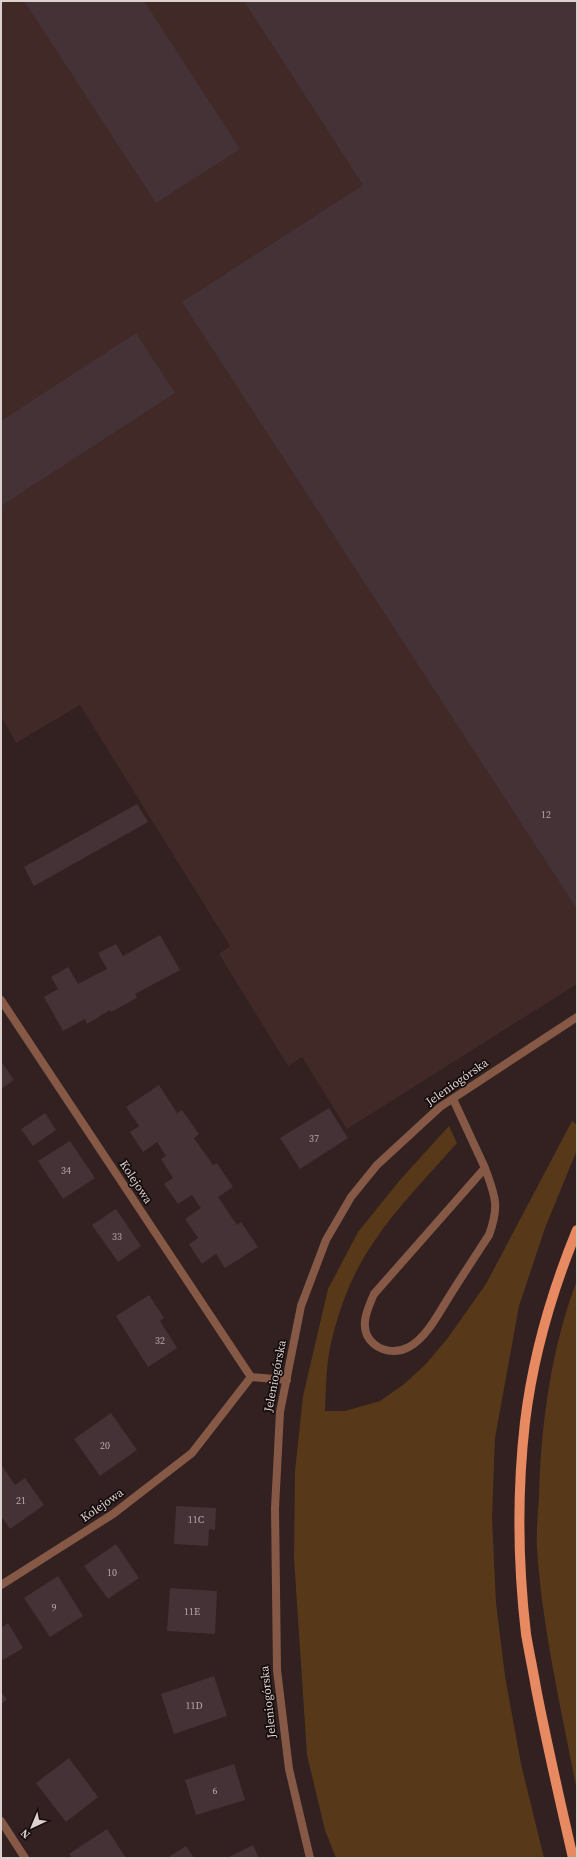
<svg xmlns="http://www.w3.org/2000/svg" width="578" height="1859" font-family="'Source Serif 4',serif">
	<style>
		.built { fill: #402927 }
		.green { fill: #573819 }
		.building { fill: #443237 }
		.lines { fill: none; stroke-linecap: round; stroke-linejoin: round }
		.service { stroke: #865946; stroke-width: 8 }
		.minor { stroke: #865946; stroke-width: 8 }
		.primary { stroke: #e78961; stroke-width: 10 }
		.labels { text-anchor: middle; stroke-width: 3.5; stroke-linejoin: round; paint-order: stroke }
		.number-label { font-size: 10px; fill: #b7a9aa }
		.street-label { font-size: 12px; fill: #ddd1d0; stroke: #140d0c }
	</style>
	<rect width="100%" height="100%" fill="#322120"/>
	<!-- built -->
	<path class="built" d="M1,1H577V984L347,1129L302,1057L288,1066L219,954L230,946L80,705L16,743L1,716Z"/>
	<!-- green -->
	<path class="green" d="M572,1121L577,1125V1150L545,1228L519,1306L495,1438L492,1518L496,1603L505,1676L521,1764L544,1858H336L325,1830L307,1755L294,1558L295,1471L303,1396L328,1289L358,1232L400,1180L449,1126L457,1143C428,1176 397,1207 373,1243C354,1271 341,1303 333,1335C326,1359 326,1386 325,1411H345L380,1401L403,1385L425,1365L447,1339L486,1284Z
		M577,1280V1791C562,1712 542,1628 537,1548C536,1531 538,1514 539,1497C541,1423 551,1349 577,1280Z"/>
	<!-- building -->
	<path class="building" d="M24,1H144L240,149L156,203Z
		M244,1H577V909L182,302L363,185Z
		M136,333L175,393L1,506V421Z
		M137,804L148,822L34,886L24,867Z
		M160,935L180,970L135,994L137,998L111,1012L110,1010L87,1024L85,1019L63,1031L44,997L58,989L51,977L68,967L78,984L107,969L98,953L116,944L123,956Z
		M1,1061L14,1080L1,1089Z
		M159,1085L177,1113L182,1110L199,1134L194,1138L213,1165L217,1163L233,1187L218,1197L237,1225L241,1222L258,1247L225,1268L216,1254L202,1264L189,1244L198,1238L185,1219L201,1208L192,1195L178,1204L164,1184L173,1178L161,1159L166,1156L157,1142L143,1152L130,1132L139,1126L126,1107Z
		M329,1108L348,1138L300,1169L280,1138Z
		M45,1113L56,1130L33,1146L21,1129Z
		M70,1141L95,1178L63,1199L38,1161Z
		M116,1209L141,1246L118,1262L92,1225Z
		M149,1295L164,1318L160,1321L177,1348L148,1367L116,1316Z
		M111,1413L137,1450L100,1476L74,1439Z
		M1,1464L15,1485L25,1478L44,1505L10,1529L1,1516Z
		M176,1506L216,1508L215,1530L209,1529L208,1546L174,1544Z
		M116,1544L139,1578L108,1599L84,1566Z
		M58,1576L83,1616L50,1637L24,1598Z
		M170,1588L217,1591L215,1634L167,1631Z
		M8,1623L23,1648L3,1660L1,1657V1628Z
		M214,1676L227,1716L174,1734L161,1694Z
		M1,1691L7,1700L1,1704Z
		M69,1758L98,1797L66,1822L36,1783Z
		M234,1764L245,1800L196,1815L185,1780Z
		M107,1829L126,1858H72L69,1854Z
		M253,1845L259,1858H227Z
		M186,1846L194,1858H167Z"/>
	<g class="lines">
		<!-- service -->
		<path class="service" d="M453,1099L485,1168L374,1294C368,1308 359,1326 370,1340C380,1352 396,1354 409,1347C427,1337 438,1314 449,1297C462,1276 476,1255 489,1235C500,1205 495,1196 485,1168"/>
		<!-- minor -->
		<path class="minor" d="M1,1000L251,1377
			M1,1585L113,1514L192,1453L251,1377L287,1380
			M1,1821L25,1858
			M310,1858L289,1769L277,1670L275,1508L280,1412L301,1306L326,1240L351,1197L377,1165L440,1107L577,1017"/>
		<!-- primary -->
		<path class="primary" d="M573,1858C560,1801 547,1745 536,1688C533,1670 529,1652 526,1634C518,1565 517,1492 525,1422C533,1356 552,1291 577,1230"/>
	</g>
	<g class="labels">
		<!-- number labels -->
		<g class="number-label">
			<text x="546" y="818">12</text>
			<text x="314" y="1142">37</text>
			<text x="66" y="1174">34</text>
			<text x="117" y="1240">33</text>
			<text x="160" y="1344">32</text>
			<text x="105" y="1449">20</text>
			<text x="21" y="1504">21</text>
			<text x="196" y="1523">11C</text>
			<text x="112" y="1576">10</text>
			<text x="54" y="1611">9</text>
			<text x="192" y="1615">11E</text>
			<text x="194" y="1709">11D</text>
			<text x="215" y="1794">6</text>
		</g>
		<!-- street labels -->
		<g class="street-label">
			<text transform="translate(457 1082) rotate(-35)" y="4">Jeleniogórska</text>
			<text transform="translate(136 1182) rotate(57)" y="4">Kolejowa</text>
			<text transform="translate(275 1376) rotate(-79)" y="4">Jeleniogórska</text>
			<text transform="translate(102 1505) rotate(-35)" y="4">Kolejowa</text>
			<text transform="translate(268 1702) rotate(-96)" y="4">Jeleniogórska</text>
		</g>
	</g>
	<!-- border -->
	<rect width="578" height="1859" fill="none" stroke="#ddd1d0" stroke-width="4"/>
	<!-- north arrow -->
	<g transform="translate(32 1827) rotate(224)" stroke="#140d0c" stroke-width="3" paint-order="stroke">
	<path d="M0-3L7 15L0 10L-7 15Z" fill="#ddd1d0"/>
	<text y="-6" font-size="11" font-weight="bold" text-anchor="middle" fill="#ddd1d0">N</text>
	</g>
</svg>
